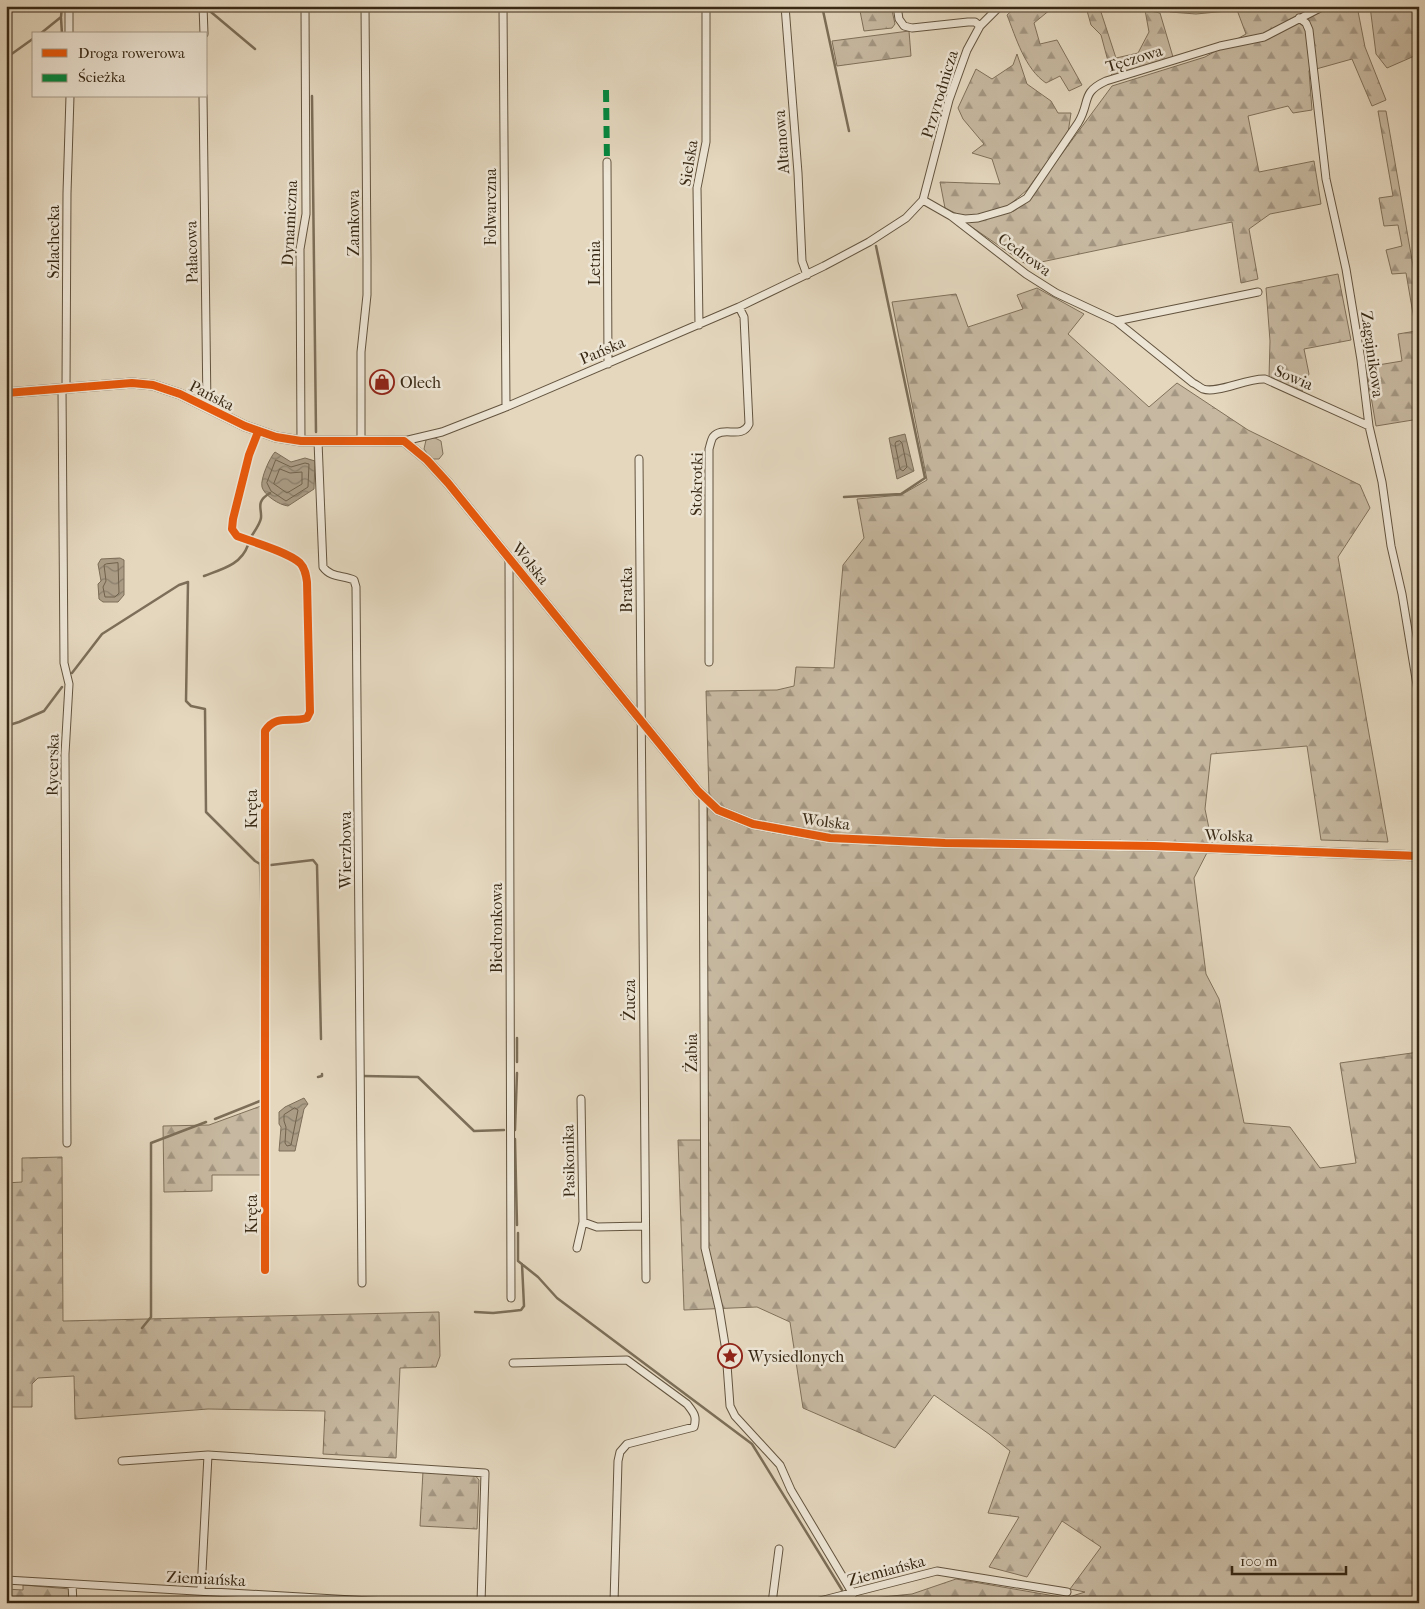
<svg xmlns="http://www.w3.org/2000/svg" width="1425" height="1609" font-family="'IM FELL French Canon',serif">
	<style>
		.grass { fill: #c7b9a1; stroke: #80715b }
		.forest { fill: url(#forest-firs); stroke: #80715b }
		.water { fill: url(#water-waves); stroke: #7c6e58 }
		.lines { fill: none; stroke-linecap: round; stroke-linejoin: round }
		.shore { stroke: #71624d; stroke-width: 1 }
		.stream { stroke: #7c6e58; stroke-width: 2.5 }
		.minor-casing { stroke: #63543f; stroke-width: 9 }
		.tertiary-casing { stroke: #63543f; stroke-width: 11 }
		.minor { stroke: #ede5d5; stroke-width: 7 }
		.tertiary { stroke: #ede5d5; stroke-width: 9 }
		.quiet { stroke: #00873e; stroke-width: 6; stroke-dasharray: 12 6; stroke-linecap: butt }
		.cycleway-casing { stroke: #ede5d5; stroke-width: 11 }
		.cycleway { stroke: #e8590c; stroke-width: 8 }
		.labels { text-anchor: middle; stroke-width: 5; stroke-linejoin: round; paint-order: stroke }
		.street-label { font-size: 16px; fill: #382915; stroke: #ede5d5 }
		.poi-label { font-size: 16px; fill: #382915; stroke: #ede5d5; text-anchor: start }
	</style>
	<defs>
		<pattern id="forest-firs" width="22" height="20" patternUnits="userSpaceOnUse" patternTransform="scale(1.25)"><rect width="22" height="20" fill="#c7b9a1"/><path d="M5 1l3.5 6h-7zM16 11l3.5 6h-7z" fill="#a39682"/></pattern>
		<pattern id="water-waves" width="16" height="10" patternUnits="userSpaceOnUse" patternTransform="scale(1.25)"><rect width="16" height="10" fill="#aa9c85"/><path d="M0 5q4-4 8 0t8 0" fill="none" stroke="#8b7f6c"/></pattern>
	</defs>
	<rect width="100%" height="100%" fill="#e4d7be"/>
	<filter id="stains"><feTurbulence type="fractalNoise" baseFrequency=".004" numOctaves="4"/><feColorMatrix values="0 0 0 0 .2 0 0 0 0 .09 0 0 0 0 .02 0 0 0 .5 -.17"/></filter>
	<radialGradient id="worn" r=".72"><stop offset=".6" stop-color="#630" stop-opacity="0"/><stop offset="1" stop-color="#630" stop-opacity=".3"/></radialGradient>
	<!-- grass -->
	<path class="grass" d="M430,438H435L441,441L443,454L439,459H431L424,449L426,440Z"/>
	<!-- forest -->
	<path class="forest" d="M859,6H891L895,24L892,28L864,31Z
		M1017,6H1050L1051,9L1034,23L1040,44L1057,40L1082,85L1069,91L1060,76L1046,83C1025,69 1016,38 1007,15Z
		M1062,6H1099L1116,58L1138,53L1149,32L1145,10L1160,13L1173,57L1112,76L1101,35L1091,25L1086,7L1063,10Z
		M1169,6H1357L1365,47L1386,100L1372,106L1352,59L1309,71L1312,110L1293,113L1288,106L1248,116L1259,172L1314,161L1321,204L1270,214L1249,229L1258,279L1241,283L1232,222L1027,265L966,223L1014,211L1027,201L1112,86L1205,57L1246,34L1237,10L1196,14L1170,12Z
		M1370,6H1419V54L1387,68L1376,54Z
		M909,31L911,56L837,66L832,41Z
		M1017,54L1027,84L1051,101L1058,113H1071L1068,133L1027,190L1001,212L965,218L945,208L940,182L1000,184L992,159L972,153L984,144L963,119L958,108L976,69L992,79L1013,65Z
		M1378,111H1386L1419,300V419L1376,426L1366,367L1402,361L1398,334L1416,331L1406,273L1392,274L1386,250L1402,246L1398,225L1384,226L1379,198L1393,196Z
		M1338,274L1351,340L1304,349L1309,374L1302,391L1269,378L1270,341L1266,288Z
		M1037,288L1084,314L1068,334L1149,407L1177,383L1248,430L1360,485L1370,508L1338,557L1388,842L1321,840L1307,746L1211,754L1205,809L1212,843L1194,878L1206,974L1219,999L1244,1123L1290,1127L1320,1168L1356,1163L1340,1063L1419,1052V1603H853L852,1600L912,1594L956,1579L1066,1598L1085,1592L1070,1589L1101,1547L1062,1521L1027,1577L989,1567L1019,1517L988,1513L1010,1451L989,1434L934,1395L895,1448L803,1408L790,1322L757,1307L684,1310L678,1140H708L707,817L709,795L706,691L777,690L794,686L796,667L834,668L843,565L864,538L857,499L901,495L927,480L892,302L956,294L968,327L1023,309L1017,295Z
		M261,1106V1175H212V1191L164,1192L163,1126L209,1125Z
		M62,1157L63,1321L439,1312L440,1356L436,1367L400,1368L396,1458L323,1454L325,1411L208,1409L75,1419L74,1376L38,1378L32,1384V1407H6V1183L22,1182V1158Z
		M423,1471L474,1474L479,1480L477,1529L420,1526Z
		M23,1585L70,1589V1603H6V1589L23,1590Z"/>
	<!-- water -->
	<path class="water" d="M905,434L914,471L897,479L889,438Z
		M275,452L291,462L305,458L315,461L314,489L288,506C279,505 264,495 262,487C260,479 270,457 275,452Z
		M120,558L124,560V595L118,602H103L99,599L98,584L101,581L98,564L101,559Z
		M304,1098L308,1104L304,1109L295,1151H279L281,1127L279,1124V1112L285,1107Z"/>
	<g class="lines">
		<!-- shore -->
		<path class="shore" d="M900,441L902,443L907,467L903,471L900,469L895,444L896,442Z
			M276,460L291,467L305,463L309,464L308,487L286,501L271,491L267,483Z
			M280,469L290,473L302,472V484L287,493L274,484Z
			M118,563L119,593L115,597H105L103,587L106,581L104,565L106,564Z
			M295,1108L298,1110L291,1145L287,1146L285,1143L286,1127L284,1121V1115Z"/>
		<!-- stream -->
		<path class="stream" d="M822,6L849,131
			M205,7L255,49
			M61,18L62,34
			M40,34L61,17L62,6
			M6,58L34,38
			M312,96L316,432
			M844,497L901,494L925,478L876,246
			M251,537C254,532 260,524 261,518C262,508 255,502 270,493
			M204,576C222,569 241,565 248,545
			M72,673L102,634L179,585L188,582L186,701L191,706L205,709L206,812L255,861L260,864L262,934
			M6,726L19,722L44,711L62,687
			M271,865L313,860L317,865L321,1039
			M517,1038V1062
			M363,1076L418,1077L474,1131L504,1130
			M318,1077L322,1076V1074
			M215,1119L260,1101
			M515,1130L517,1073
			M515,1139L517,1225
			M518,1233V1261L538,1277L557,1298L752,1444L842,1590
			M475,1312L493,1313L521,1310L524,1306L522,1264
			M142,1328L151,1317V1143L206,1122
			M851,1600L853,1603"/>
		<defs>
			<path id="minor" d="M69,6V34
				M203,6L204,34
				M503,6L506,407
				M785,6L798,173L802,261L807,275
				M897,6L899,19L904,26L912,28L968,22H975L980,26
				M1299,18L1306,23L1309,30L1326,179L1346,269L1361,360L1369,426L1382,482L1391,546L1402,594L1419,697
				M203,96L207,408
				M607,162L608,364
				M923,200L951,216L1026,274L1056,293L1116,321L1193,383C1196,384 1199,387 1203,389C1217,394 1247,378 1265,379L1369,426
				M954,217L965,219L978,218L1009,209L1027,198L1078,123C1091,102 1080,93 1106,81L1220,46L1264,37L1324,6
				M1116,321L1258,292
				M699,325L697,188L706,142V6
				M66,388L67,193L70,96
				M62,389L64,663L69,684L65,754L67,1143
				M258,432L249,455L233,519L232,529L237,536C253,542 288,552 300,563C305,568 306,575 307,582L310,712L307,718C290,723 276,714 265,731V1270
				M361,440V352L367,295V258L365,6
				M301,441L300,249L306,214L305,6
				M318,441L323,567C331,578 343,575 354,580L356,587L362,1283
				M404,441L442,432L506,407L739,307L824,266L869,242L906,218L923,200L949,100L967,50L980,26L1000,6
				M639,459L646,1279
				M509,558L511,1298
				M709,662V449C710,446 711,440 713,437C723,425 742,440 749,424L744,317L739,307
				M703,796L705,1248L719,1308L726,1351L730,1406L735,1416L780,1465L791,1490L853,1594
				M583,1222L597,1227L644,1226
				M577,1248L583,1222L581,1099
				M513,1363L627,1360L687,1404C694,1413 697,1416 694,1427L627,1444L620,1452L618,1461L614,1603
				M122,1461L208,1455L485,1473L481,1603
				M6,1580L404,1603
				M72,1584L73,1603
				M201,1591L208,1455
				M772,1603L779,1549
				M812,1603L937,1571L1067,1592"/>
			<path id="tertiary" d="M6,393L132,383L153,385L180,394L245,426L276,437L301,441H404L427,460L448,483L698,791L718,810L753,824L830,838L945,843L1154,846L1419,856"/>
		</defs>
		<!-- minor casing -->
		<use href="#minor" class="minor-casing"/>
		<!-- tertiary casing -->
		<use href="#tertiary" class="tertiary-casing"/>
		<!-- minor -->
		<use href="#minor" class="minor"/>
		<!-- tertiary -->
		<use href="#tertiary" class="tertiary"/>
		<!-- quiet -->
		<path class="quiet" d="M606,90L607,162"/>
		<defs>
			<path id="cycleway" d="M6,393L132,383L153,385L180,394L245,426L276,437L301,441H404L427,460L448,483L698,791L718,810L753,824L830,838L945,843L1154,846L1419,856
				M258,432L249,455L233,519L232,529L237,536C253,542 288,552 300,563C305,568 306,575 307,582L310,712L307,718C290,723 276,714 265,731V1270"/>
		</defs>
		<!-- cycleway casing -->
		<use href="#cycleway" class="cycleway-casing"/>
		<!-- cycleway -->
		<use href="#cycleway" class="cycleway"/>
	</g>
	<!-- icons -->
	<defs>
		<symbol id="shop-ring" viewBox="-11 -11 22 22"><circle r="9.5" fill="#ede5d5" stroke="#8f2418" stroke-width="1.5"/><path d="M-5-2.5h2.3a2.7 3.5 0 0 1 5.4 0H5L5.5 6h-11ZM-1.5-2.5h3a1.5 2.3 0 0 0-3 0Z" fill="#8f2418"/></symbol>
		<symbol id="sight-ring" viewBox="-11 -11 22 22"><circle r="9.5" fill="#ede5d5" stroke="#8f2418" stroke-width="1.5"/><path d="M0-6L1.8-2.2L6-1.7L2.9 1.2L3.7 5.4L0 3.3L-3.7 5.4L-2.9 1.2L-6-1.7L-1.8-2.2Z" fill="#8f2418"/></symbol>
	</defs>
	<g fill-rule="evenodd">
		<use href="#shop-ring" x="368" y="368" width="28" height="28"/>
		<use href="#sight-ring" x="716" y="1342" width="28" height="28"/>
	</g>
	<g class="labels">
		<!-- street labels -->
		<g class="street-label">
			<text transform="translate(1134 58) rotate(-17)" y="6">Tęczowa</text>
			<text transform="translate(939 94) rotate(-73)" y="6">Przyrodnicza</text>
			<text transform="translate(781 142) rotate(-94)" y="6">Altanowa</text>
			<text transform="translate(688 163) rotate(-81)" y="6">Sielska</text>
			<text transform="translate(490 207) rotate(-90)" y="6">Folwarczna</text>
			<text transform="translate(289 223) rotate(-87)" y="6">Dynamiczna</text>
			<text transform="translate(353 223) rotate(-90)" y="6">Zamkowa</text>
			<text transform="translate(53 242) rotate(-90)" y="6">Szlachecka</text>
			<text transform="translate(191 252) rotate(-91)" y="6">Pałacowa</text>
			<text transform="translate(1025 254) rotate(36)" y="6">Cedrowa</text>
			<text transform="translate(594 263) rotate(-90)" y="6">Letnia</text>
			<text transform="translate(602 350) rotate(-23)" y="6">Pańska</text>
			<text transform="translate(1373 354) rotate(82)" y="6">Zagajnikowa</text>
			<text transform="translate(1294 377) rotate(23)" y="6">Sowia</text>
			<text transform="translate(212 395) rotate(27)" y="6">Pańska</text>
			<text transform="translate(696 484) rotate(-89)" y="6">Stokrotki</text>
			<text transform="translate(531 563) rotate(51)" y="6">Wolska</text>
			<text transform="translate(626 590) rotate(-90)" y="6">Bratka</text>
			<text transform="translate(52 765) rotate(-89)" y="6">Rycerska</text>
			<text transform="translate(251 809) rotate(-90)" y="6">Kręta</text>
			<text transform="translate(826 821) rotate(7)" y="6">Wolska</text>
			<text transform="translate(1229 835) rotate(2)" y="6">Wolska</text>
			<text transform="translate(345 850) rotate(-90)" y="6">Wierzbowa</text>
			<text transform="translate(496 928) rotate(-90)" y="6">Biedronkowa</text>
			<text transform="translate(629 1000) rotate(-90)" y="6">Żucza</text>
			<text transform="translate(691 1053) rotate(-90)" y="6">Żabia</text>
			<text transform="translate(568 1161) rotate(-91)" y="6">Pasikonika</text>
			<text transform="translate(251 1214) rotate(-90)" y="6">Kręta</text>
			<text transform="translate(886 1570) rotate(-15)" y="6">Ziemiańska</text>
			<text transform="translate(206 1578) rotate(3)" y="6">Ziemiańska</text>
		</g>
		<!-- poi labels -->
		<g class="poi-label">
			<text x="400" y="388">Olech</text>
			<text x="748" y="1362">Wysiedlonych</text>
		</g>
	</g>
	<!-- margin -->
	<rect width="1425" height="1609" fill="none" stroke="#e4d7be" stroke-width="25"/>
	<rect x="8" y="8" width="1410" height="1594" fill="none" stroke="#382915" stroke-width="2.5"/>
	<rect x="12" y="12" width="1400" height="1584" fill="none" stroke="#382915"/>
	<!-- legend -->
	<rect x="32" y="32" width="175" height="65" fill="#ede5d5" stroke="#a59a88"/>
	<rect x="42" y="49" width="25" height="8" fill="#e8590c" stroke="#a59a88"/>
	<text x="78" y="58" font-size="15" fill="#382915">Droga rowerowa</text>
	<rect x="42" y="74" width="25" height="8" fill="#00873e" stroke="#a59a88"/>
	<text x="78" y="82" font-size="15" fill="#382915">Ścieżka</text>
	<!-- scale -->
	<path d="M1232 1566v8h114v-8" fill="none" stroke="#382915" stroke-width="2.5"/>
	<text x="1240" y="1566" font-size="15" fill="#382915" stroke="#ede5d5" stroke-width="4" paint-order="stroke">100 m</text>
	<rect width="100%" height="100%" filter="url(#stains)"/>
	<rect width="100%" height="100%" fill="url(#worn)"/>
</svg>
